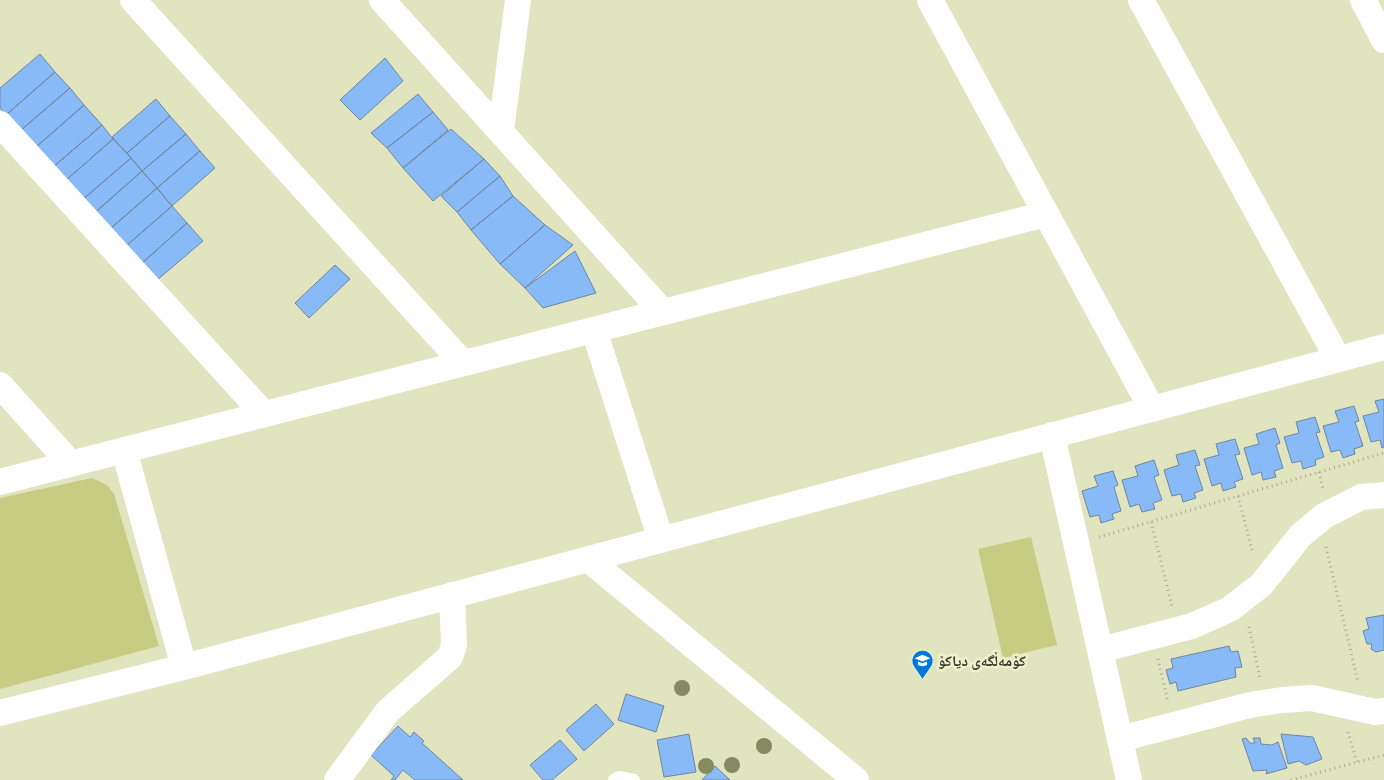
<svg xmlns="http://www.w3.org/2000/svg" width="1384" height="780" font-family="Poppins,'Noto Naskh Arabic',sans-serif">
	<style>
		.green { fill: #c6cd82 }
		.building { fill: #87baf6; stroke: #7086a1 }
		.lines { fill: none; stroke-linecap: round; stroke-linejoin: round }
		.path { stroke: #aaad8f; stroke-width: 3; stroke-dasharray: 1 4; stroke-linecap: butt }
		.lane { stroke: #fff; stroke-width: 12 }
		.street { stroke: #fff; stroke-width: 26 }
		.tree { fill: #868a62 }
		.labels { text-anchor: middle; stroke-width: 5; stroke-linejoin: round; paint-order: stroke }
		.poi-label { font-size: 15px; font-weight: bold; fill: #383a2b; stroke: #edf1cc; text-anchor: start }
	</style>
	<rect width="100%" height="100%" fill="#e0e4bf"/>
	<!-- green -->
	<path class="green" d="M92,478L107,485L114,494L159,646L0,689V498Z
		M1031,537L1057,645L1003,658L978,549Z"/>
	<!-- building -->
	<path class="building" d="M40,54L55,72L6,115L0,108V88Z
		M385,58L403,81L360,120L340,100Z
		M55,72L70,88L20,131L6,115Z
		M70,88L84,105L35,148L20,131Z
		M418,94L433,112L387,148L371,133Z
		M156,99L170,116L127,153L112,137Z
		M84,105L102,125L52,168L35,148Z
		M433,112L448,130L403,168L387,148Z
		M170,116L186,134L142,171L127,153Z
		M102,125L113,139L64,182L52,168Z
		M451,129L484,159L433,201L403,168Z
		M186,134L200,151L157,188L142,171Z
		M113,139L131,158L81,201L64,182Z
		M200,151L215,168L172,206L157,188Z
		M131,158L142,171L92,215L81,201Z
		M484,159L500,176L457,212L441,196Z
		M142,171L157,188L110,229L96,212Z
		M500,176L513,196L471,230L457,212Z
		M157,188L172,206L126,246L110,229Z
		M513,196L545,225L500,264L471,230Z
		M172,206L187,223L141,264L126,246Z
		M187,223L203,241L156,281L141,264Z
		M545,225L573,245L525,288L500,264Z
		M575,251L596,293L543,308L525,288Z
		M335,265L350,279L309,318L295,303Z
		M1384,399V447L1382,448L1380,440L1371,442L1363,416L1379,412L1375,401Z
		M1354,406L1359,421L1355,422L1363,446L1354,449L1355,454L1343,458L1340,450L1331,452L1323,426L1339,422L1335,411Z
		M1315,417L1320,432L1316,433L1324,457L1315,460L1316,465L1303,469L1301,461L1292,463L1284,437L1299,433L1296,422Z
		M1275,428L1280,443L1276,445L1283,468L1274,471L1276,477L1263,480L1261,472L1252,475L1244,448L1259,444L1256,434Z
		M1235,439L1240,454L1235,455L1243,479L1234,482L1236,487L1223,491L1221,483L1212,486L1204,459L1219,455L1216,444Z
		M1195,450L1200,465L1195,466L1203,490L1194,493L1196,498L1183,502L1181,494L1172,496L1164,470L1179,465L1176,455Z
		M1154,460L1159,475L1154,477L1162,500L1153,503L1155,509L1142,512L1139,504L1130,507L1122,480L1138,476L1135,466Z
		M1113,471L1118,485L1114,487L1121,511L1112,514L1114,519L1101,523L1099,515L1090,517L1082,491L1098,486L1094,476Z
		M1384,615V650L1376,652L1371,649L1372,644H1367L1363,631L1369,629L1366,618Z
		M1229,646L1231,652L1238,651L1242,667L1235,668L1236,677L1178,691L1176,682L1170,684L1166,670L1173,668L1171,659Z
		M626,694L664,706L656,732L618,720Z
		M596,704L614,724L584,751L566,730Z
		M398,726L410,737L414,732L424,741L422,743L463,780H415L403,770L395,780H391L394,776L371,755Z
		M689,734L696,772L664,777L657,740Z
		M1281,734L1313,737L1322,759L1306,765L1299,761L1288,764Z
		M1246,738L1250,743H1255L1253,738H1260L1261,744L1272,745L1278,742L1287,768L1266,774L1267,770L1253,771L1242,739Z
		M560,740L577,759L552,780H543L530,765Z
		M715,766L730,780H702Z"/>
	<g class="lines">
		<!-- path -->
		<path class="path" d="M1319,472L1323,489
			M1238,496L1253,554
			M1151,522L1172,606
			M1099,537L1384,453
			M1326,547L1358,682
			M1249,627L1260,679
			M1158,659L1168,702
			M1348,732L1357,762
			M1291,780L1384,755"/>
		<!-- lane -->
		<path class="lane" d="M614,780L619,777L634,780"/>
		<!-- street -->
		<path class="street" d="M133,0L463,363
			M382,0L663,312
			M930,0L1152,409
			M1141,0L1338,359
			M1363,0L1384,40
			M0,124L264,414
			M501,130L518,0
			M594,330L661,540
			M0,385L71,464
			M1052,435L1129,780
			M124,450L184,667
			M0,482L1046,214
			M588,559L856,780
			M1100,650L1192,626L1230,609L1261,585L1301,535L1324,516L1361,497L1384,495
			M0,713L184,667L1384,347
			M1120,739L1250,705L1282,700L1312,698L1375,712L1384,711
			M337,780L388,711L450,657L454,645L452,595"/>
	</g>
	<!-- trees -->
	<g class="tree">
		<circle cx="682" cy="688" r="8"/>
		<circle cx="764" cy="746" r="8"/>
		<circle cx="732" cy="765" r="8"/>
		<circle cx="706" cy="766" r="8"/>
	</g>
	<!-- icons -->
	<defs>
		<symbol id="school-pin" viewBox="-11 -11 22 30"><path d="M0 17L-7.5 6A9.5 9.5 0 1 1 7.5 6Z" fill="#0079df" stroke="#edf1cc"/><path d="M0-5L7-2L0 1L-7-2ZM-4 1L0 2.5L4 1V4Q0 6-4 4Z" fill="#fff"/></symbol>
	</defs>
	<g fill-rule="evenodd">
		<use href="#school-pin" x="910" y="648" width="25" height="34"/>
	</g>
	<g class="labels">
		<!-- poi labels -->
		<g class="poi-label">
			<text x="938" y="666">کۆمەڵگەی دیاکۆ</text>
		</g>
	</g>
</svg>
